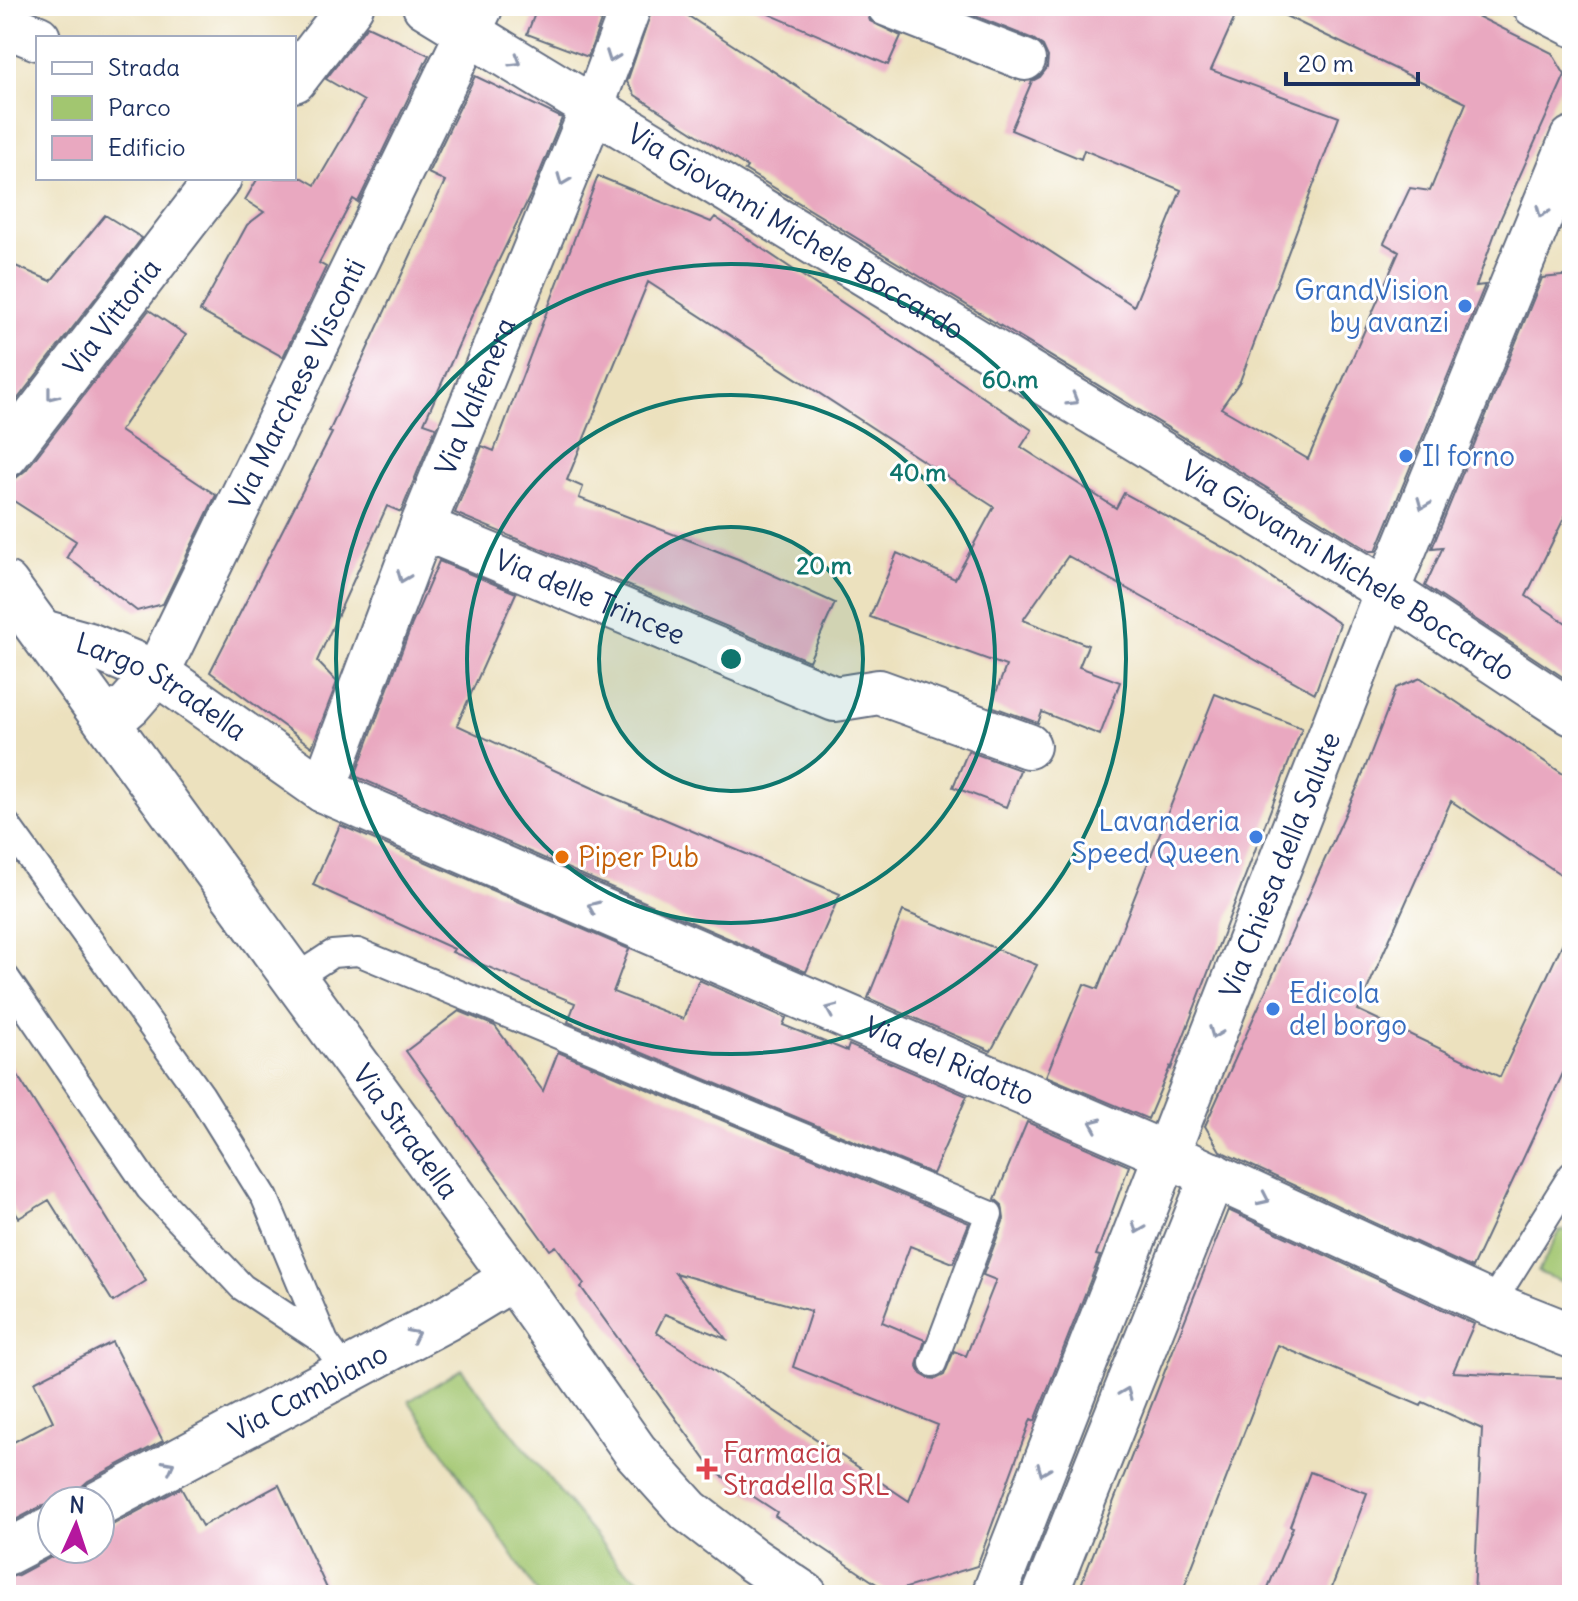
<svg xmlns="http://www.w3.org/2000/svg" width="1578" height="1601" font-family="Delius,sans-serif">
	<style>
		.green { fill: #a2c670; stroke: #5e7a67; stroke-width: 2 }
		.building { fill: #e9a8c0; fill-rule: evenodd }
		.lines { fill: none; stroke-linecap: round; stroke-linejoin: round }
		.service-casing { stroke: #646d80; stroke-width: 30 }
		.pedestrian-casing { stroke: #646d80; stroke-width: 44 }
		.minor-casing { stroke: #646d80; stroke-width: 48 }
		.tertiary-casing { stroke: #646d80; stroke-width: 48 }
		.service { stroke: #fff; stroke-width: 26 }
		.pedestrian { stroke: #fff; stroke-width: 40 }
		.minor { stroke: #fff; stroke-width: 44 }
		.tertiary { stroke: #fff; stroke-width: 44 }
		.oneway { stroke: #8d97ae }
		.ring { fill: none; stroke: #0f766e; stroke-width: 4 }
		.shop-dot { fill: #3f7fe0; stroke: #fff; stroke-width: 3 }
		.food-dot { fill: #e8710a; stroke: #fff; stroke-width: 3 }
		.health-dot { fill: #e0444e; stroke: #fff; stroke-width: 3 }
		.labels { text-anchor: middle; stroke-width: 6; stroke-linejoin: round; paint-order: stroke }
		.street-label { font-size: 28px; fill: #1b2f5e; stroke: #fff }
		.shop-label { font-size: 28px; fill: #366cbe; stroke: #fff; text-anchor: end }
		.food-label { font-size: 28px; fill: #c56008; stroke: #fff; text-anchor: start }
		.health-label { font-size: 28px; fill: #be3a42; stroke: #fff; text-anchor: start }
		.centre { fill: #0f766e; stroke: #fff; stroke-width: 4 }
		.ring-label { font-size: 24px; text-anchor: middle; font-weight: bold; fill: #0f766e; stroke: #fff; stroke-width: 6; stroke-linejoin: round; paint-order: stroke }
	</style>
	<rect width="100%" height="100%" fill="#fff"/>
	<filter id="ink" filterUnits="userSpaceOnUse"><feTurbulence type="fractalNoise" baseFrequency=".0125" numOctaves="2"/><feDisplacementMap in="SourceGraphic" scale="16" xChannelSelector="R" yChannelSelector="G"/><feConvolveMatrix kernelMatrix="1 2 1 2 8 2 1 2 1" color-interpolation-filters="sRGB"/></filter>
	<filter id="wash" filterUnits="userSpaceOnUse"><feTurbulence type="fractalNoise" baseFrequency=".006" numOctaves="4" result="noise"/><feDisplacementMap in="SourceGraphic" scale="32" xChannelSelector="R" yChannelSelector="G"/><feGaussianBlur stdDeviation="1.8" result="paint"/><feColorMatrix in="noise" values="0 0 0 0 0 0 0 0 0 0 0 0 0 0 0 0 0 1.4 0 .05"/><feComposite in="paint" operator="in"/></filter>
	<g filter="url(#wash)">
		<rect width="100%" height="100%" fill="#ece1be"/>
		<!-- green -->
		<path class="green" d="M1572,1229V1286L1538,1272L1560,1231Z
			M461,1369L618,1564L662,1595H539L409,1401Z"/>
		<g id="blocks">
			<!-- building -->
			<path class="building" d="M538,6H606L588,57L527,34Z
				M653,6H673L1134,306L1181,190L1084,150L1081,159L1011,130L1032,81L1040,77L1047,68L1048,57L1043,46L1033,39L950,6H1240L1211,70L1339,117L1240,381L1221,408L1308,459L1399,252L1384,243L1410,188L1430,191L1466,103L1265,6H1457L1552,53L1565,75L1499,222L1476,286L1485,285L1376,551H1370L745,170L747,167L635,95L627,82Z
				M750,6H865L870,21L901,36L888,65Z
				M367,26L429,55L358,202L353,199L319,263L326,267L283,357L200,311L247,225L264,212L245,200L258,178H303L315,185L364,101L326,79Z
				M475,76L562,118L531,194L472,315L424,423L436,427L401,512L387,506L317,661L337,682L312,747L210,672L332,433L329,432L445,181L428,173Z
				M598,176L711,222L715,217L1032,430L1021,447L1116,508L1124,493L1239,556L1340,624L1315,693L1068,556L1023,620L1088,645L1079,667L1120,682L1100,735L1042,712L1038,723L991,706L1006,666L870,617L897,553L955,579L994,507L648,282L567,480L583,487L579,498L738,559L835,603L809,661L455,513L482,446L494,451Z
				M105,215L142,238L6,414V262L51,281Z
				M1572,275V502L1526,596L1572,627V683L1425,586L1443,547L1432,548L1542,278Z
				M149,310L186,335L120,431L216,495L163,604L137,611L67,557L76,541L6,496V479L16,478L26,470Z
				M439,561L516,593L457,725L608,795L840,894L806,972L355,776L412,624Z
				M1421,678L1572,780V882L1451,801L1358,1010L1500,1077L1572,923V1054L1472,1268L1220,1151L1205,1126L1360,781L1396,688Z
				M1215,694L1302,728L1171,1069L1170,1067L1148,1119L1046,1076L1084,984L1098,989Z
				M968,751L1020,770L1006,807L953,787Z
				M340,825L629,949L613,992L683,1019L699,980L786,1018L783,1025L847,1051L849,1045L967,1096L933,1174L568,1022L575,1003L452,952L454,949L313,885Z
				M903,911L1037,965L991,1051L868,998Z
				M459,1011L495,1026L543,1091L558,1052L969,1223L953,1263L910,1246L882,1322L925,1340L917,1365L921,1374L928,1378L936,1379L944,1375L954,1351L966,1356L996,1280L983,1275L1004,1219L1002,1205L995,1199L1027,1122L1129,1166L1096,1255L1100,1256L1035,1421L1031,1419L977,1566L890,1593L775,1516L777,1512L713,1470L581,1287L584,1284L556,1246L550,1250L406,1051ZM675,1273L811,1311L793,1367L938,1425L909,1501L656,1332L665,1314L726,1339Z
				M6,1057L146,1281L113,1302L49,1200L19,1218L6,1198Z
				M1228,1210L1474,1324L1453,1372L1572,1378V1595H1474L1482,1429L1423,1402L1421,1406L1278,1345L1181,1595H1077Z
				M112,1342L163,1441L88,1481L79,1489L75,1501H52V1504L40,1507L6,1525V1446L53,1421L34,1382Z
				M1310,1472L1367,1493L1329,1595H1265L1293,1527L1290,1526Z
				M279,1485L330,1595H6V1578L18,1575L66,1549H100V1528L112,1525L181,1488L202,1526Z"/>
		</g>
	</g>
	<g filter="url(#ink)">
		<use href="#blocks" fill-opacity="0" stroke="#646d80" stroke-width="2"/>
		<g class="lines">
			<defs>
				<path id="service" d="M6,824L201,1095L265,1198L325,1342L345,1370
					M6,978L149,1188L242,1287L325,1342
					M294,979L332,954L358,952L989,1214L933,1363
					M1491,1304L1572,1175"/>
				<path id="pedestrian" d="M887,6L1025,60
					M1533,6L1572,26
					M593,108L631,6"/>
				<g id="minor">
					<path id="s1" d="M425,6L1387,591L1572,713"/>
					<path d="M6,25L38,38"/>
					<path d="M294,80L351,6"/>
					<path id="s2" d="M6,455L219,178"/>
					<path id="s3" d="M422,527L835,699L879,692L1028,746"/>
					<path id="s4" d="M42,632L89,645L157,673L323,790L1181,1161L1491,1304L1572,1336"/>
					<path id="s5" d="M109,722L130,704L157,673L480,8"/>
					<path id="s6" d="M323,790L422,527L593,108"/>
					<path id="s7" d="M100,1503L447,1318L513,1278"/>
					<path d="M6,1553L52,1529"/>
					<path d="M1045,1595L1213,1175"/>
				</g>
				<g id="tertiary">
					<path id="s8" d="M6,584L513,1278L635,1451L689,1511L753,1560L805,1595"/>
					<path id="s9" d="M994,1595L1387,591L1572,139"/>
				</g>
			</defs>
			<!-- service casing -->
			<use href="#service" class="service-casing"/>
			<!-- pedestrian casing -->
			<use href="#pedestrian" class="pedestrian-casing"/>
			<!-- minor casing -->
			<use href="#minor" class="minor-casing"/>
			<!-- tertiary casing -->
			<use href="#tertiary" class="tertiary-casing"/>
			<!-- service -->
			<use href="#service" class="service"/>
			<!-- pedestrian -->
			<use href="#pedestrian" class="pedestrian"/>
			<!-- minor -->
			<use href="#minor" class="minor"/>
			<!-- tertiary -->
			<use href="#tertiary" class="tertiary"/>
		</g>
		<!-- one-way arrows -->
		<defs><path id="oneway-chevron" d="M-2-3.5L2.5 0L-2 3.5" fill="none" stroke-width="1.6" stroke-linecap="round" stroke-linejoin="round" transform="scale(2)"/></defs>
		<g class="oneway">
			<use href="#oneway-chevron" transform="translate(612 57) rotate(110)"/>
			<use href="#oneway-chevron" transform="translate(516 61) rotate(31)"/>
			<use href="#oneway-chevron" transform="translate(563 180) rotate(112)"/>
			<use href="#oneway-chevron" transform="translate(1542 212) rotate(112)"/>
			<use href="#oneway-chevron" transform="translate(52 395) rotate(128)"/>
			<use href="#oneway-chevron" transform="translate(1073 400) rotate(31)"/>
			<use href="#oneway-chevron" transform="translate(1423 504) rotate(112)"/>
			<use href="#oneway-chevron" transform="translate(403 577) rotate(111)"/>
			<use href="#oneway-chevron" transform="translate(593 907) rotate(-157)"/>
			<use href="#oneway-chevron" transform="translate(831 1010) rotate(-157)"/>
			<use href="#oneway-chevron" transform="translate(1215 1033) rotate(111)"/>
			<use href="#oneway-chevron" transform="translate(1095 1124) rotate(-157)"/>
			<use href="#oneway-chevron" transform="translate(1264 1199) rotate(25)"/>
			<use href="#oneway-chevron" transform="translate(1138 1228) rotate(112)"/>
			<use href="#oneway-chevron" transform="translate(414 1335) rotate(-27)"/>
			<use href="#oneway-chevron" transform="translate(1126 1393) rotate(-68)"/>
			<use href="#oneway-chevron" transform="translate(169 1466) rotate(-28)"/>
			<use href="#oneway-chevron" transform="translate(1043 1470) rotate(112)"/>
		</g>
	</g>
	<!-- distance rings -->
	<circle cx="731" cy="659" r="132" fill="#0f766e" fill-opacity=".12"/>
	<g class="ring">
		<circle cx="731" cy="659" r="132"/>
		<circle cx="731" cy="659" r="264"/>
		<circle cx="731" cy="659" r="395"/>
	</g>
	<!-- markers -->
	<g class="shop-dot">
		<circle cx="1465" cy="306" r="8"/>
		<circle cx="1406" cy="456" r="8"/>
		<circle cx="1256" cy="837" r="8"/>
		<circle cx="1273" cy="1009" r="8"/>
	</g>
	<circle class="food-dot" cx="562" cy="857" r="8"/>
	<path class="health-dot" d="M703 1457h8v8h8v8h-8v8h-8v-8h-8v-8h8z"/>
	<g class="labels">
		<!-- street labels -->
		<g class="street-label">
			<text dy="10" stroke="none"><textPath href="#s1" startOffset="434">Via Giovanni Michele Boccardo</textPath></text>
			<text dy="10" stroke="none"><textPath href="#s2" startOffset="174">Via Vittoria</textPath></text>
			<text dy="10" stroke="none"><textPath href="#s5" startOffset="390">Via Marchese Visconti</textPath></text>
			<text dy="10" stroke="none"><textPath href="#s6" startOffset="422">Via Valfenera</textPath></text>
			<text dy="10" stroke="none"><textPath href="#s1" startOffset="1082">Via Giovanni Michele Boccardo</textPath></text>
			<text dy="10" stroke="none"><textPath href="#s3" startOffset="182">Via delle Trincee</textPath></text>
			<text dy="10" stroke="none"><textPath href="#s4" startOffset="132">Largo Stradella</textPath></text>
			<text dy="10" stroke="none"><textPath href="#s9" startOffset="784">Via Chiesa della Salute</textPath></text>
			<text dy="10" stroke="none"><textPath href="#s4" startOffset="1008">Via del Ridotto</textPath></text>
			<text dy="10" stroke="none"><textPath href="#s8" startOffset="678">Via Stradella</textPath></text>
			<text dy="10" stroke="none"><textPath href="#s7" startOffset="236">Via Cambiano</textPath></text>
		</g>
		<!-- shop labels -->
		<g class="shop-label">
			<text x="1449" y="300">GrandVision<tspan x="1449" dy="32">by avanzi</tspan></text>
			<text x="1422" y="466" text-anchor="start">Il forno</text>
			<text x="1240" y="831">Lavanderia<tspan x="1240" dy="32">Speed Queen</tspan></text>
			<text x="1289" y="1003" text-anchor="start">Edicola<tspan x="1289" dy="32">del borgo</tspan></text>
		</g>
		<!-- food labels -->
		<g class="food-label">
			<text x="578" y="867">Piper Pub</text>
		</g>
		<!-- health labels -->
		<g class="health-label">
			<text x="723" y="1463">Farmacia<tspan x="723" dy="32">Stradella SRL</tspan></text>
		</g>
	</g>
	<circle cx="731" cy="659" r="12" class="centre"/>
	<g class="ring-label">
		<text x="1010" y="388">60 m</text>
		<text x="918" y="481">40 m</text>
		<text x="824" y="574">20 m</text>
	</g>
	<!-- margin -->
	<rect width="1578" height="1601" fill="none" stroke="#fff" stroke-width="32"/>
	<!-- legend -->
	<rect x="36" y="36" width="260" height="144" fill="#ffffff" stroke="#a4acbf" stroke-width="2"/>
	<rect x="52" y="62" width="40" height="12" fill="#ffffff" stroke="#a4acbf" stroke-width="2"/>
	<text x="108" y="76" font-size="24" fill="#1b2f5e">Strada</text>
	<rect x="52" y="96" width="40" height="24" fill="#a2c670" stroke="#a4acbf" stroke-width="2"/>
	<text x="108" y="116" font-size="24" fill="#1b2f5e">Parco</text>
	<rect x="52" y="136" width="40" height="24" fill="#e9a8c0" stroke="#a4acbf" stroke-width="2"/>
	<text x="108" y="156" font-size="24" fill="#1b2f5e">Edificio</text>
	<!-- north arrow -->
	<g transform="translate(76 1525) rotate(3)"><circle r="38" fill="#ffffff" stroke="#a4acbf" stroke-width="2"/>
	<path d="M0-6L14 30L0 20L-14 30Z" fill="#b5179e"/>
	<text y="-12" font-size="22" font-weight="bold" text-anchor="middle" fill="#1b2f5e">N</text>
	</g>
	<!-- scale -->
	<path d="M1286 72v12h132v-12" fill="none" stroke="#1b2f5e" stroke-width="4"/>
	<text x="1298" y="72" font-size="24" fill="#1b2f5e" stroke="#ffffff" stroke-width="6" paint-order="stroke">20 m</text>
</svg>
